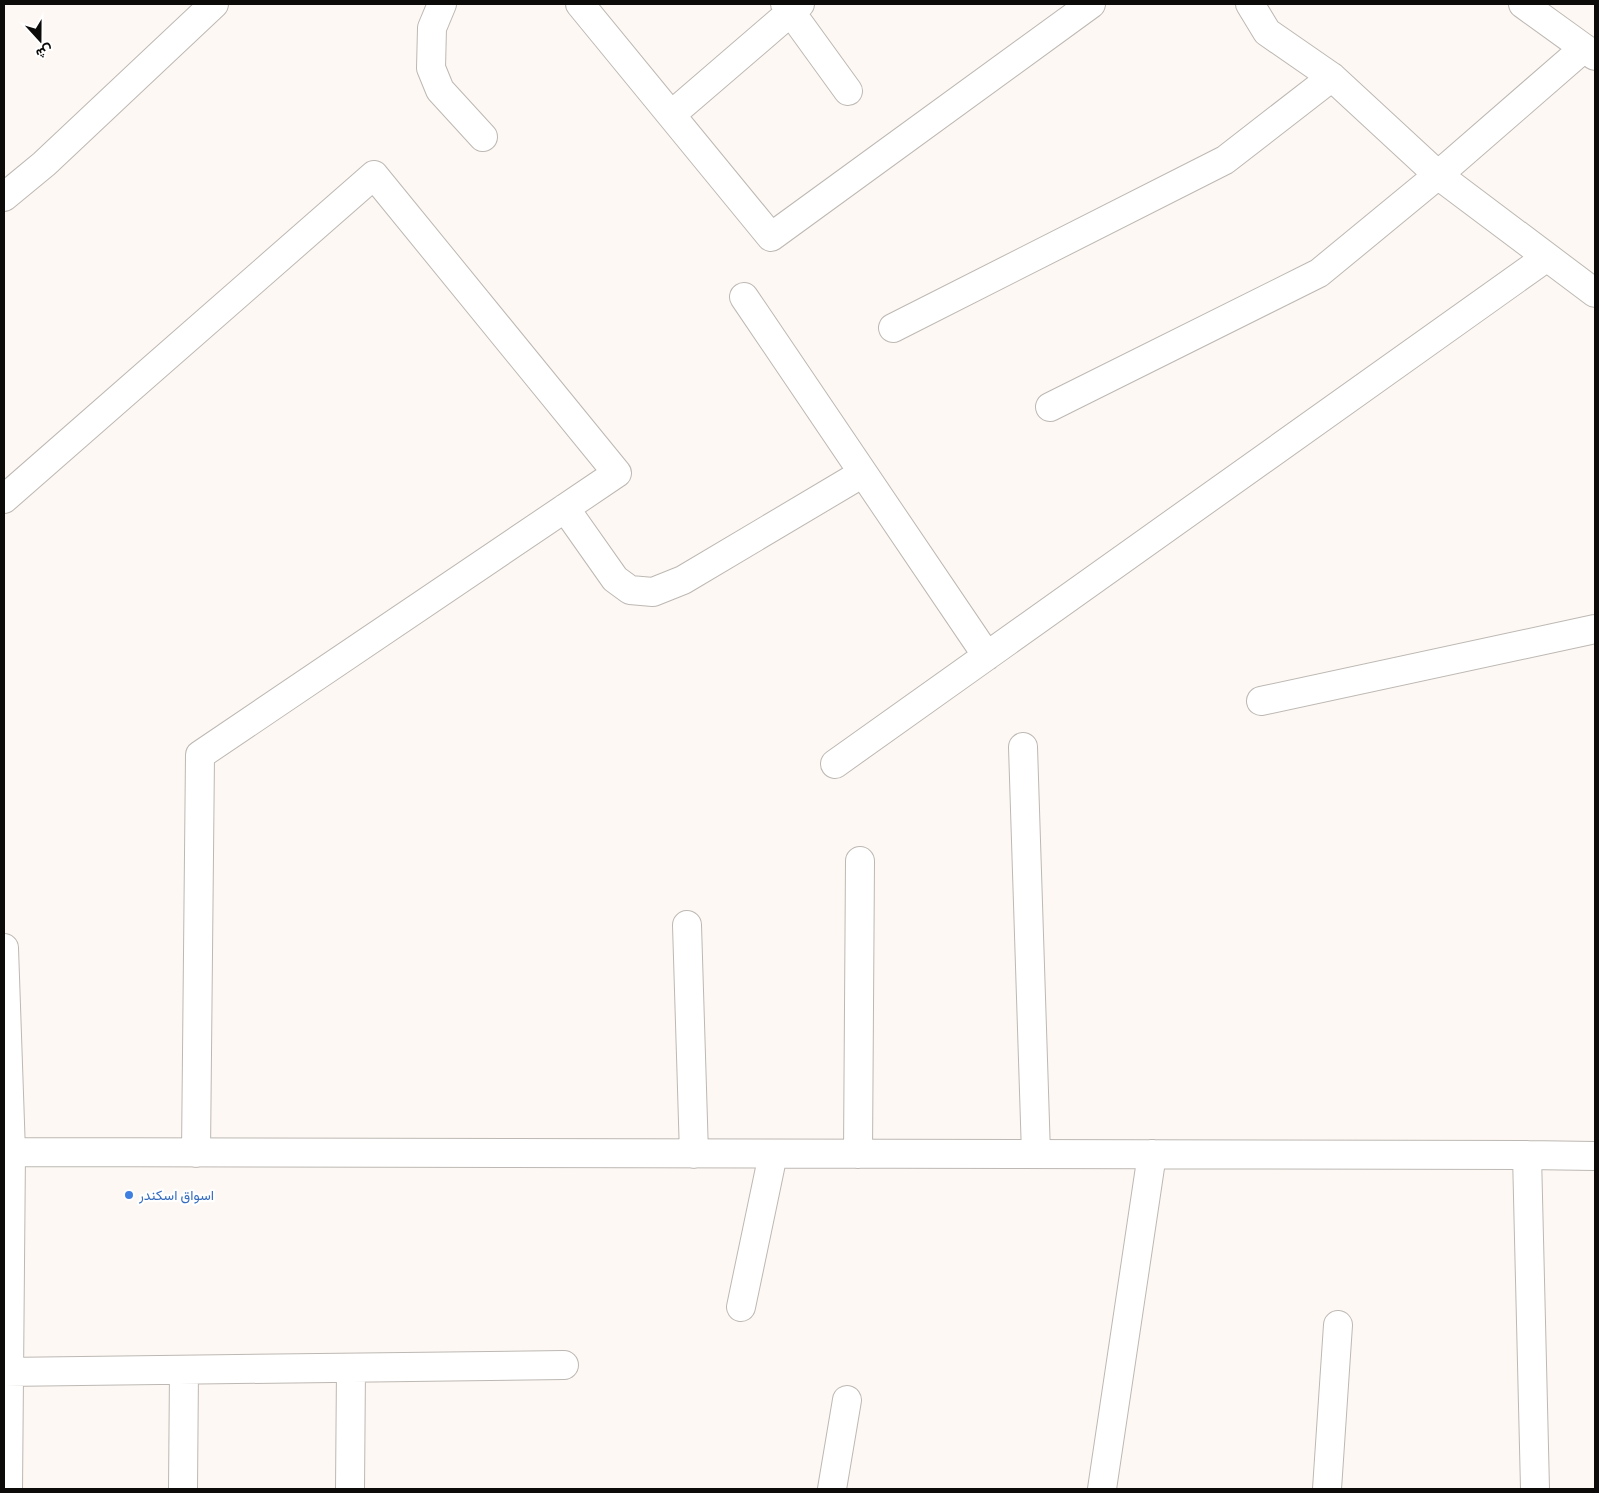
<svg xmlns="http://www.w3.org/2000/svg" width="1599" height="1493" font-family="Ubuntu,Vazirmatn,sans-serif">
	<style>
		.lines { fill: none; stroke-linecap: round; stroke-linejoin: round }
		.minor-casing { stroke: #bdb8b3; stroke-width: 30 }
		.minor { stroke: #fff; stroke-width: 28 }
		.shop-dot { fill: #3f7fe0; stroke: #fff; stroke-width: 2 }
		.labels { text-anchor: middle; stroke-width: 4.5; stroke-linejoin: round; paint-order: stroke }
		.shop-label { font-size: 14px; fill: #366cbe; stroke: #fff; text-anchor: start }
	</style>
	<rect width="100%" height="100%" fill="#fdf8f3"/>
	<g class="lines">
		<defs>
			<path id="minor" d="M442,4L432,28L431,68L440,90L483,137
				M580,4L771,237L1091,4
				M785,4L848,91
				M1250,4L1267,32L1332,77L1438,175L1595,293
				M1523,4L1595,56
				M671,115L800,4
				M4,197L44,164L214,4
				M744,297L987,656
				M893,328L1225,160L1332,77
				M1050,407L1319,273L1438,175L1584,48
				M4,499L374,175L617,473L200,755L196,1153
				M565,508L615,579L630,590L653,592L683,580L863,473
				M1261,701L1595,629
				M1023,747L1036,1154
				M835,764L1547,257
				M687,925L694,1154
				M4,948L11,1152L8,1489
				M4,1152L1527,1155L1595,1156
				M858,1154L860,861
				M1527,1155L1535,1489
				M741,1307L773,1154
				M4,1372L564,1365
				M183,1489L184,1370
				M350,1489L351,1368
				M832,1489L847,1400
				M1102,1489L1152,1154
				M1327,1489L1338,1325"/>
		</defs>
		<!-- minor casing -->
		<use href="#minor" class="minor-casing"/>
		<!-- minor -->
		<use href="#minor" class="minor"/>
	</g>
	<!-- markers -->
	<circle class="shop-dot" cx="129" cy="1195" r="5"/>
	<g class="labels">
		<!-- shop labels -->
		<g class="shop-label">
			<text x="139" y="1200">اسواق اسكندر</text>
		</g>
	</g>
	<!-- border -->
	<rect width="1599" height="1493" fill="none" stroke="#0d0b0a" stroke-width="10"/>
	<!-- north arrow -->
	<g transform="translate(40 40) rotate(159)" stroke="#ffffff" stroke-width="4" paint-order="stroke">
	<path d="M0-4L9 19L0 12L-9 19Z" fill="#0d0b0a"/>
	<text y="-8" font-size="14" font-weight="bold" text-anchor="middle" fill="#0d0b0a">ش</text>
	</g>
</svg>
